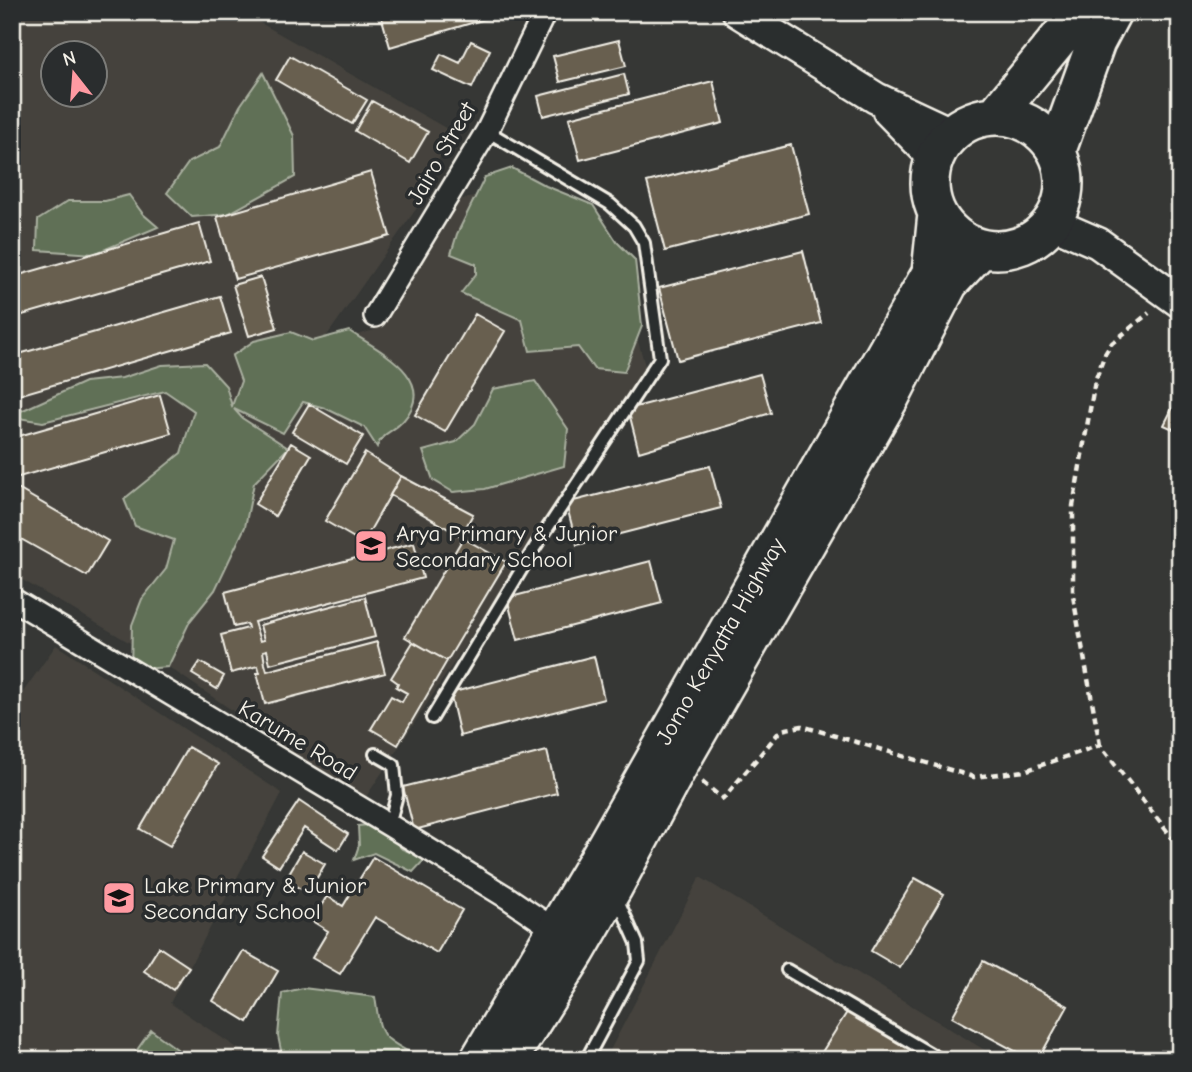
<svg xmlns="http://www.w3.org/2000/svg" width="1192" height="1072" font-family="'Comic Neue',sans-serif">
	<style>
		.built { fill: #45433d; fill-rule: evenodd }
		.green { fill: #606f57; stroke: #aab0a0; stroke-width: 2 }
		.building { fill: #675e4f; stroke: #f4f1e8; stroke-width: 2 }
		.lines { fill: none; stroke-linecap: round; stroke-linejoin: round }
		.lane-casing { stroke: #f4f1e8; stroke-width: 16 }
		.street-casing { stroke: #f4f1e8; stroke-width: 26 }
		.secondary-casing { stroke: #f4f1e8; stroke-width: 35 }
		.highway-casing { stroke: #f4f1e8; stroke-width: 42 }
		.path { stroke: #f4f1e8; stroke-width: 4.5; stroke-dasharray: 7 5; stroke-linecap: butt }
		.lane { stroke: #2a2d2e; stroke-width: 10 }
		.street { stroke: #2a2d2e; stroke-width: 21 }
		.secondary { stroke: #2a2d2e; stroke-width: 30 }
		.highway { stroke: #2a2d2e; stroke-width: 37 }
		.labels { text-anchor: middle; stroke-width: 7; stroke-linejoin: round; paint-order: stroke }
		.street-label { font-size: 23px; fill: #f4f1e8; stroke: #2a2d2e }
		.poi-label { font-size: 23px; fill: #f4f1e8; stroke: #2a2d2e; text-anchor: start }
	</style>
	<rect width="100%" height="100%" fill="#363735"/>
	<filter id="ink" filterUnits="userSpaceOnUse"><feTurbulence type="fractalNoise" baseFrequency=".0143" numOctaves="2"/><feDisplacementMap in="SourceGraphic" scale="14" xChannelSelector="R" yChannelSelector="G"/><feConvolveMatrix kernelMatrix="1 2 1 2 8 2 1 2 1" color-interpolation-filters="sRGB"/></filter>
	<g filter="url(#ink)">
		<!-- built -->
		<path class="built" d="M12,12H241L449,130L428,192L319,347L377,329L449,201L533,188L627,303L646,369L364,800L151,655L12,574ZM52,52H94V94H52Z
			M824,12H875L841,21Z
			M56,645L282,793L170,1003L255,1060H12V708Z
			M700,877L1001,1060H605Z"/>
		<!-- green -->
		<path class="green" d="M263,73L294,136L295,177L228,214L192,217L167,193L189,162L220,147L240,106Z
			M512,168L546,186L593,205L617,242L635,260L642,326L624,372L594,369L578,347L530,351L522,320L461,293L476,274V264L451,254L457,234L485,177Z
			M129,195L143,214L158,227L94,254L37,250L38,220L68,201H105Z
			M349,331C380,351 440,379 403,421C392,433 383,431 377,447L364,427L325,408L303,402L283,433L234,409L242,418L288,448L254,483L245,527L215,590L190,621L168,667L131,670L132,625L142,599L166,569L174,540L135,526L124,499L181,453L194,411L165,391L43,422L12,417V415L85,382L122,378L162,365L205,363L226,386L232,406L241,381L232,356L254,341L291,332L313,341Z
			M535,381L568,429L564,466L485,489L453,492L433,480L423,451L456,442L475,424L493,389Z
			M378,824L402,849L426,858L413,872L374,853L354,860L359,845L358,826Z
			M303,988L375,997C381,1034 377,1035 411,1053L406,1060H283L278,1036L282,993Z
			M151,1030L192,1060H130Z"/>
		<!-- building -->
		<path class="building" d="M380,12H509L390,47Z
			M619,40L626,66L560,82L553,56Z
			M471,41L490,50L472,88L433,70L441,54L460,63Z
			M290,56L367,100L352,124L276,80Z
			M624,74L629,94L543,116L538,96Z
			M713,81L723,123L580,160L569,118Z
			M372,101L428,132L410,163L355,131Z
			M791,145L809,214L665,251L647,182Z
			M371,172L390,236L235,279L217,217Z
			M199,223L210,261L12,318V277Z
			M803,251L821,323L678,360L659,288Z
			M261,277L277,328L249,336L233,285Z
			M220,296L231,333L12,397V356Z
			M475,314L505,331L445,432L415,415Z
			M760,374L771,413L639,452L628,409Z
			M1180,393V432L1164,425Z
			M160,395L171,433L12,479V438Z
			M309,404L363,436L346,464L292,432Z
			M291,443L311,455L275,516L255,504Z
			M365,453L401,476L363,543L325,521Z
			M710,466L721,508L577,545L566,503Z
			M401,476L473,514L461,536L390,495Z
			M18,489L108,541L87,576L12,534V499Z
			M463,538L506,562L447,661L405,637Z
			M414,543L423,578L254,622L260,641L264,640L260,625L365,597L375,637L270,664L267,650L263,651L265,664L267,671L377,642L385,673L265,704L257,673H260L258,666L231,673L221,635L248,628L247,624L234,627L225,592Z
			M651,561L662,603L518,640L507,598Z
			M413,642L447,661L398,745L371,729L391,696L402,702L407,693L396,687L398,683L391,678Z
			M594,656L604,699L460,736L450,693Z
			M200,662L224,676L217,689L192,674Z
			M188,747L218,764L170,846L140,829Z
			M547,751L557,793L414,830L403,787Z
			M299,801L348,834L338,850L304,828L279,867L262,856Z
			M302,851L325,864L308,893L285,880Z
			M373,857L462,910L437,953L375,917L340,974L312,958L328,931L312,921L327,896L343,906Z
			M915,878L944,894L900,968L871,951Z
			M159,947L189,967L173,990L144,971Z
			M243,951L278,971L248,1022L213,1001Z
			M983,961L1068,1006L1038,1060H1032L952,1017Z
			M849,1009L935,1060H817Z"/>
		<g class="lines">
			<defs>
				<path id="lane" d="M432,718L535,547L660,358L644,243L634,226L610,204L487,131
					M375,754L394,765L397,795L389,825
					M787,970L941,1060
					M586,1060L639,961L637,943L617,898"/>
				<path id="street" d="M375,316L487,131L545,12
					M12,599L389,825L508,898L555,930"/>
				<path id="secondary" d="M738,12L876,98L949,132
					M888,111L934,158
					M1052,223L1098,243L1180,302"/>
				<path id="highway" d="M930 183a67 67 0 1 1 134 0a67 67 0 1 1-134 0Z
					M995,116L1070,25L1078,12
					M1057,150L1096,42L1112,12
					M479,1060L596,863L931,273L937,214
					M508,1060L576,952L613,888L680,763L891,396L949,283L981,249"/>
			</defs>
			<!-- lane casing -->
			<use href="#lane" class="lane-casing"/>
			<!-- street casing -->
			<use href="#street" class="street-casing"/>
			<!-- secondary casing -->
			<use href="#secondary" class="secondary-casing"/>
			<!-- highway casing -->
			<use href="#highway" class="highway-casing"/>
			<!-- path -->
			<path class="path" d="M1100,745L1073,596V506L1095,381L1105,354L1112,343L1149,313
				M702,782L723,799L781,730L802,726L974,777L1024,771L1100,745L1180,848"/>
			<!-- lane -->
			<use href="#lane" class="lane"/>
			<!-- street -->
			<use href="#street" class="street"/>
			<!-- secondary -->
			<use href="#secondary" class="secondary"/>
			<!-- highway -->
			<use href="#highway" class="highway"/>
		</g>
	</g>
	<!-- icons -->
	<defs>
		<symbol id="school-square" viewBox="-11 -11 22 22"><rect x="-9" y="-9" width="18" height="18" rx="4" fill="#ff9aa2" stroke="#2a2d2e"/><path d="M0-5L7-2L0 1L-7-2ZM-4 1L0 2.5L4 1V4Q0 6-4 4Z" fill="#111"/></symbol>
	</defs>
	<g fill-rule="evenodd">
		<use href="#school-square" x="352" y="527" width="38" height="38"/>
		<use href="#school-square" x="100" y="879" width="38" height="38"/>
	</g>
	<g class="labels">
		<!-- street labels -->
		<g class="street-label">
			<text transform="translate(441 153) rotate(-60)" y="8">Jairo Street</text>
			<text transform="translate(720 641) rotate(-60)" y="8">Jomo Kenyatta Highway</text>
			<text transform="translate(298 740) rotate(31)" y="8">Karume Road</text>
		</g>
		<!-- poi labels -->
		<g class="poi-label">
			<text x="396" y="541">Arya Primary &amp; Junior<tspan x="396" dy="26">Secondary School</tspan></text>
			<text x="144" y="893">Lake Primary &amp; Junior<tspan x="144" dy="26">Secondary School</tspan></text>
		</g>
	</g>
	<!-- margin -->
	<rect width="1192" height="1072" fill="none" stroke="#2a2d2e" stroke-width="42"/>
	<rect x="21" y="21" width="1150" height="1030" fill="none" stroke="#f4f1e8" stroke-width="2.5" filter="url(#ink)"/>
	<!-- north arrow -->
	<g transform="translate(74 74) rotate(343)"><circle r="33" fill="#2a2d2e" stroke="#7b7b78" stroke-width="2"/>
	<path d="M0-5L12 26L0 18L-12 26Z" fill="#ff9aa2"/>
	<text y="-10" font-size="19" font-weight="bold" text-anchor="middle" fill="#f4f1e8">N</text>
	</g>
</svg>
